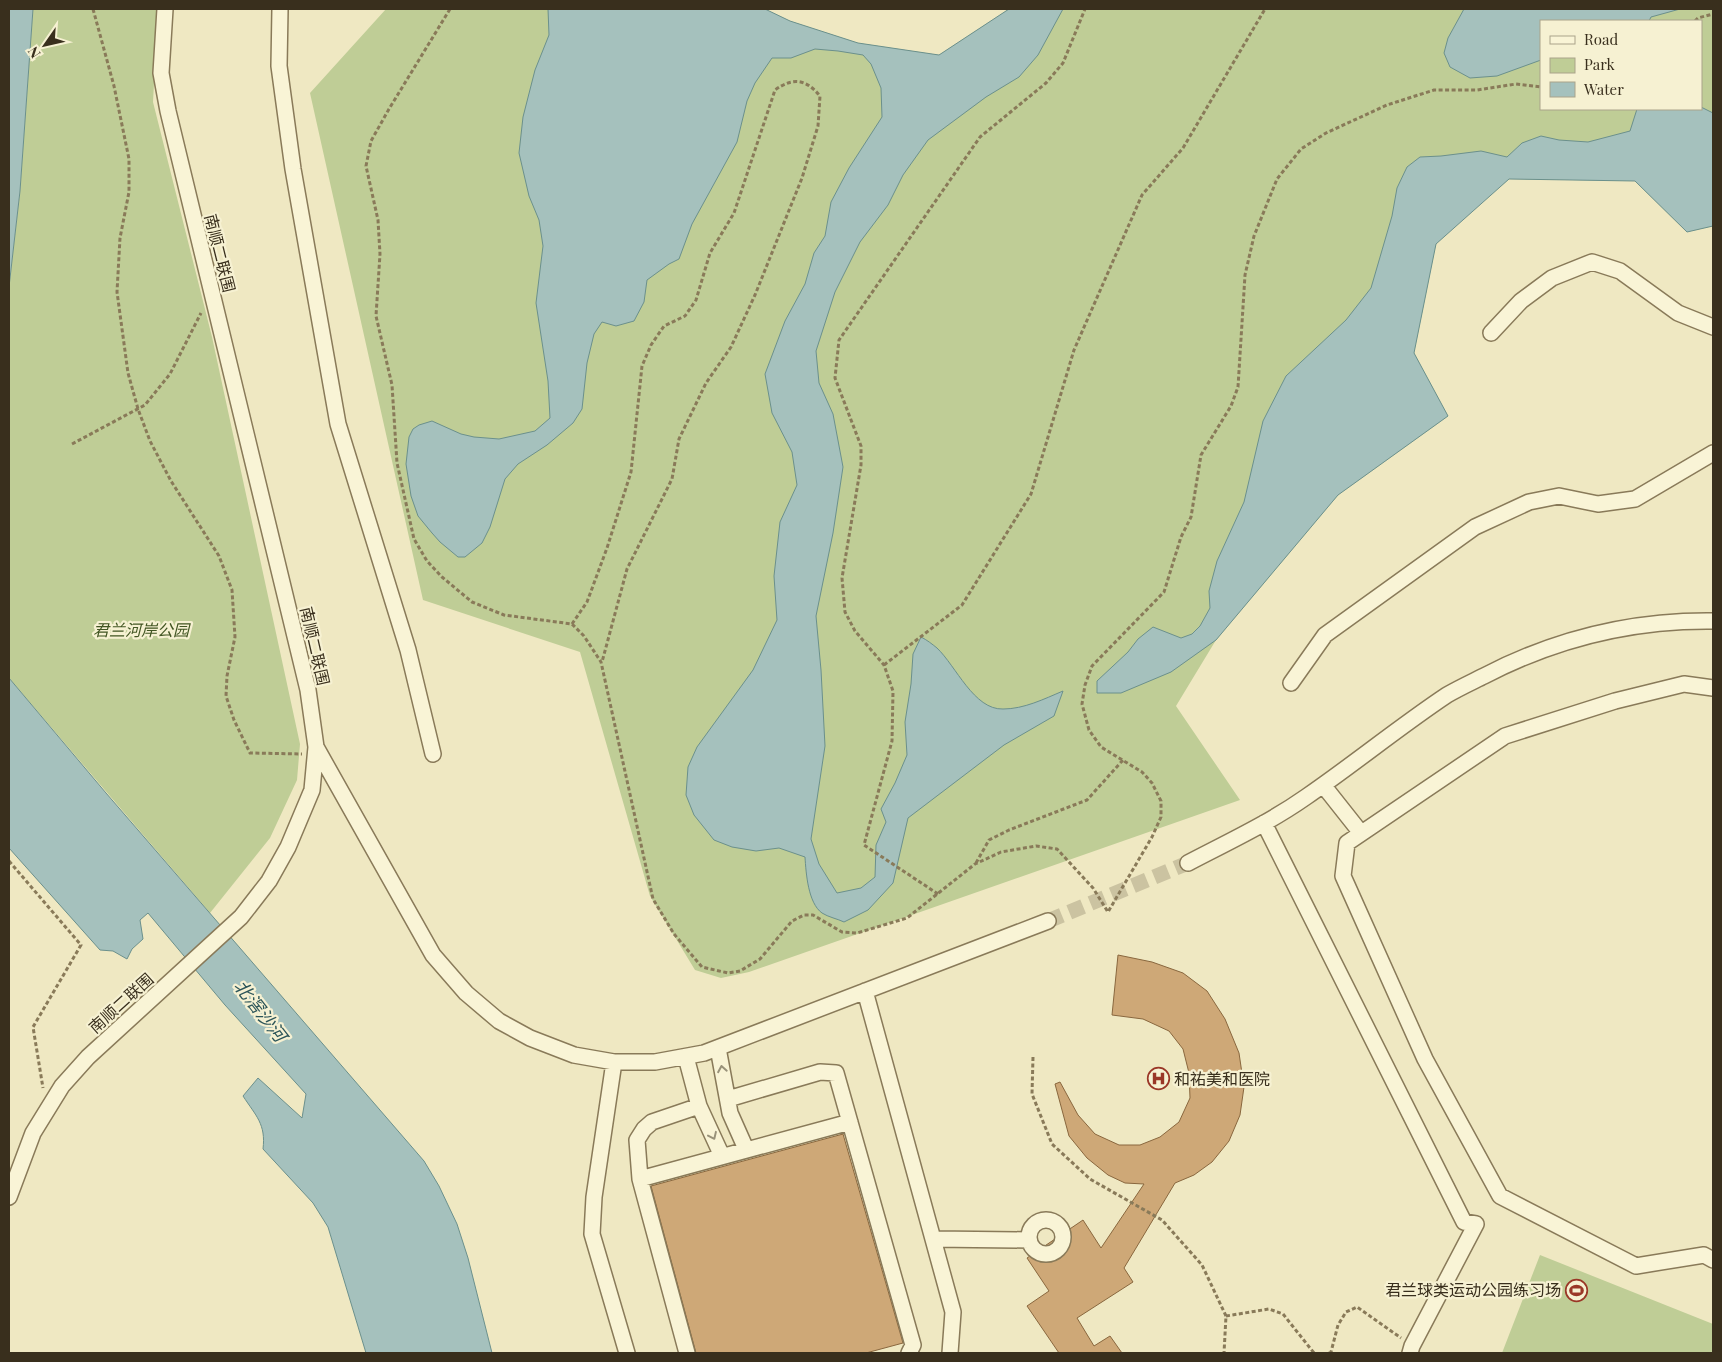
<svg xmlns="http://www.w3.org/2000/svg" width="1722" height="1362" font-family="'Playfair Display','Noto Sans SC',serif">
	<style>
		.green { fill: #bfcd96; fill-rule: evenodd }
		.water { fill: #a5c1bd; stroke: #6b908c }
		.building { fill: #cea877; stroke: #89673e }
		.lines { fill: none; stroke-linecap: round; stroke-linejoin: round }
		.minor-tunnel { stroke: #cbc3a1; stroke-width: 15; stroke-dasharray: 15 8; stroke-linecap: butt }
		.minor-casing { stroke: #897a59; stroke-width: 18 }
		.path { stroke: #897a59; stroke-width: 3; stroke-dasharray: 4 2.5; stroke-linecap: butt }
		.minor { stroke: #f9f4d6; stroke-width: 15 }
		.oneway { stroke: #99927a }
		.labels { text-anchor: middle; stroke-width: 4.5; stroke-linejoin: round; paint-order: stroke }
		.street-label { font-size: 16px; fill: #392f1d; stroke: #f6f1d2 }
		.park-label { font-size: 16px; font-style: italic; fill: #425623; stroke: #f6f1d2 }
		.poi-label { font-size: 16px; fill: #392f1d; stroke: #f6f1d2; text-anchor: start }
		.water-label { font-size: 18px; font-style: italic; fill: #2c5559; stroke: #f6f1d2 }
	</style>
	<rect width="100%" height="100%" fill="#efe8c2"/>
	<!-- green -->
	<path class="green" d="M33,9H158L153,102L212,337L300,744L297,780L270,838L210,913L9,678V287L20,191Z
		M386,9H765L790,21L858,43L939,55L1009,9H1713V226L1687,232L1635,181L1509,179L1437,239L1414,353L1448,416L1338,495L1216,640L1176,706L1240,800L749,972L721,978L695,970L650,896L580,652L423,600L310,93ZM1541,21H1701V109H1541Z
		M1540,1255L1713,1324V1353H1502Z"/>
	<!-- water -->
	<path class="water" d="M9,9H33L20,191L9,287Z
		M548,9H765L790,21L858,43L939,55L1009,9H1063L1038,55L1019,77L986,97L928,140L903,175L888,205L860,242L835,292L816,351L819,383L833,414L843,467L833,533L816,616L821,670L825,746L811,839L819,864L837,893L861,888L875,877L876,845L886,822L881,809L895,783L907,755L905,722L911,684L913,654L921,637C927,640 932,644 937,648C956,666 974,710 1003,709C1024,709 1044,699 1063,691L1054,716L1004,745L908,818L893,883L868,910L844,922C838,919 828,917 822,913C808,903 806,873 805,857L779,848L756,851L732,847L714,840L694,815L686,795L688,767L697,747L753,670L777,620L774,576L780,522L797,485L792,452L772,413L765,374L785,321L805,284L814,253L825,236L831,202L849,168L882,117L881,88L871,64L863,55L838,51L815,49L791,58H772L755,83L747,101L737,142L692,224L679,259L669,264L647,280L644,302L634,321L616,326L602,322L594,334L587,363L582,409L573,423L547,445L518,464L505,479L490,527L482,543L465,557H458L440,542L432,533L418,516L411,496L406,464L409,437L413,429L419,425L432,421L461,434L474,437L499,439L535,431L550,418L548,381L536,303L543,246L539,220L529,196L519,153L523,117L535,70L549,35Z
		M1464,9H1680L1651,17L1649,21H1541V60L1497,76L1470,78L1450,67L1444,53L1448,38Z
		M1701,107L1713,113V226L1687,232L1635,181L1509,179L1436,244L1414,353L1448,416L1338,495L1216,640L1171,672L1121,693H1097V681L1128,652L1138,639L1153,627L1181,638L1192,634L1200,626L1210,608L1209,591L1217,561L1244,502L1263,421L1286,376L1346,320L1371,288L1392,216L1397,188L1407,167L1420,157L1441,156L1481,151L1507,157L1522,143L1541,136L1559,140L1588,142L1630,131L1637,109H1701Z
		M9,678L106,793L424,1161L439,1186L457,1224L468,1258L492,1353H366L328,1227L313,1203L263,1149C266,1124 256,1116 243,1096L258,1078L302,1118L306,1094L225,1005L148,913L140,920L143,939L132,949L127,959L113,951L100,950L9,848Z"/>
	<!-- building -->
	<path class="building" d="M1118,955L1152,962L1183,973L1207,991L1225,1019L1239,1053L1244,1087L1240,1115L1229,1141L1212,1162L1194,1175L1175,1183L1124,1268L1133,1282L1077,1318L1094,1346L1110,1336L1122,1353H1059L1027,1306L1049,1291L1027,1258L1083,1220L1101,1248L1144,1184L1125,1183L1108,1175L1087,1158L1069,1136L1055,1084L1060,1082L1078,1115L1095,1134L1119,1145H1140L1160,1137L1179,1122L1190,1098L1189,1073L1183,1049L1169,1031L1143,1019L1112,1015Z
		M843,1134L903,1343L866,1353H696L651,1186Z"/>
	<g class="lines">
		<!-- minor-tunnel -->
		<path class="minor-tunnel" d="M1048,921L1188,863"/>
		<defs>
			<path id="minor" d="M280,9L279,66L293,169L338,424L408,650L433,754
				M1491,333L1521,301L1552,278L1592,262L1620,271L1678,313L1713,327
				M1291,683L1325,635L1475,527L1529,502L1559,496L1598,504L1635,499L1713,453
				M1713,688L1684,684L1615,701L1505,736L1347,843L1343,876L1425,1059L1500,1196L1636,1266L1704,1255L1713,1260
				M316,747L433,955L466,993L499,1021L530,1038L574,1055L614,1062H655L704,1053L1048,921
				M1323,785L1361,833
				M1264,823L1464,1222L1476,1224L1412,1346L1410,1353
				M1188,863C1228,842 1269,823 1306,797C1354,764 1399,727 1447,695C1459,688 1472,682 1484,676C1555,639 1633,620 1713,621
				M865,991L953,1312L950,1353
				M718,1048L730,1113L746,1149
				M686,1057L699,1106L722,1156
				M614,1062L594,1197L592,1234L627,1353
				M728,1099L820,1072L836,1073L913,1345L909,1353
				M640,1179L850,1122
				M9,1197L33,1133L62,1086L88,1057L241,917L269,881L288,847L312,790L316,747L308,690L168,111L161,73L165,9
				M1029 1237a17 17 0 1 1 34 0a17 17 0 1 1-34 0Z
				M933,1239L1029,1240
				M687,1353L640,1179L637,1140L644,1129L652,1122L699,1106"/>
		</defs>
		<!-- minor casing -->
		<use href="#minor" class="minor-casing"/>
		<!-- path -->
		<path class="path" d="M93,9L114,86L129,159V192L120,238L117,292L128,373L138,409L150,441L171,481L219,556L232,590L235,637L227,676L226,696L234,720L250,753L302,754
			M450,9L389,109L371,141L366,166L378,220L380,254L376,316L392,385L397,463L414,539L427,561L442,577L472,602L504,615L572,624L584,636L601,662L653,899L674,934L702,967L728,973L740,971L760,959L792,921L804,915H813L842,932L857,933L907,918L975,864L1001,852L1036,846L1057,849L1093,888L1108,912L1152,837L1161,817V801L1152,783L1142,772L1101,747L1089,730L1082,704L1085,685L1092,666L1164,592L1181,537L1191,517L1201,455L1231,406L1238,387L1245,275L1254,236L1277,179L1301,149L1326,133L1387,105L1434,90H1477L1516,84L1541,87
			M1695,21L1698,18L1713,14
			M72,444L145,405L170,374L201,313
			M572,624L587,602L607,548L631,472L642,366L651,345L664,326L685,316L696,300L710,253L734,213L775,90C793,77 806,79 820,96L818,126L802,178L755,295L731,347L706,383L679,439L672,479L627,569L602,662
			M884,665L962,605L1031,494L1074,350L1142,195L1183,148L1265,9
			M9,861L81,945L33,1027L43,1088
			M976,863L989,840L1009,830L1087,800L1123,760
			M938,894L864,845L892,741L893,691L884,665L855,631L845,612L842,578L861,465V446L835,378L839,340L980,137L1046,83L1063,63L1085,9
			M1033,1057L1032,1094L1052,1144L1090,1179L1162,1220L1202,1265L1226,1316L1224,1353
			M1226,1316L1269,1309L1283,1314L1314,1353
			M1329,1353L1331,1352L1338,1325L1346,1312L1357,1307L1401,1338"/>
		<!-- minor -->
		<use href="#minor" class="minor"/>
	</g>
	<!-- one-way arrows -->
	<defs><path id="oneway-chevron" d="M-2-3.5L2.5 0L-2 3.5" fill="none" stroke-width="1.6" stroke-linecap="round" stroke-linejoin="round" transform="scale(1.25)"/></defs>
	<g class="oneway">
		<use href="#oneway-chevron" transform="translate(722 1069) rotate(-100)"/>
		<use href="#oneway-chevron" transform="translate(713 1136) rotate(65)"/>
	</g>
	<!-- icons -->
	<defs>
		<symbol id="hospital-ring" viewBox="-11 -11 22 22"><circle r="9.5" fill="#f6f1d2" stroke="#9a3727" stroke-width="1.5"/><path d="M-5-5h3v3.5h4V-5h3V5h-3V1.5h-4V5h-3Z" fill="#9a3727"/></symbol>
		<symbol id="stadium-ring" viewBox="-11 -11 22 22"><circle r="9.5" fill="#f6f1d2" stroke="#9a3727" stroke-width="1.5"/><path d="M0-5a6.5 5 0 1 0 0 10a6.5 5 0 1 0 0-10ZM-3.5-1.8h7v3.6h-7Z" fill="#9a3727"/></symbol>
	</defs>
	<g fill-rule="evenodd">
		<use href="#hospital-ring" x="1146" y="1066" width="25" height="25"/>
		<use href="#stadium-ring" x="1564" y="1278" width="25" height="25"/>
	</g>
	<g class="labels">
		<!-- street labels -->
		<g class="street-label">
			<text transform="translate(220 253) rotate(76)" y="6">南顺二联围</text>
			<text transform="translate(315 646) rotate(77)" y="6">南顺二联围</text>
			<text transform="translate(121 1003) rotate(-42)" y="6">南顺二联围</text>
		</g>
		<!-- park labels -->
		<g class="park-label">
			<text x="141" y="636">君兰河岸公园</text>
		</g>
		<!-- poi labels -->
		<g class="poi-label">
			<text x="1174" y="1085">和祐美和医院</text>
			<text x="1561" y="1296" text-anchor="end">君兰球类运动公园练习场</text>
		</g>
		<!-- water labels -->
		<g class="water-label">
			<text transform="translate(260 1011) rotate(52)" y="6">北滘沙河</text>
		</g>
	</g>
	<!-- border -->
	<rect width="1722" height="1362" fill="none" stroke="#392f1d" stroke-width="20"/>
	<!-- legend -->
	<rect x="1540" y="20" width="162" height="90" fill="#f6f1d2" stroke="#aaa38a"/>
	<rect x="1550" y="36" width="25" height="8" fill="#f9f4d6" stroke="#aaa38a"/>
	<text x="1584" y="45" font-size="15" fill="#392f1d">Road</text>
	<rect x="1550" y="58" width="25" height="15" fill="#bfcd96" stroke="#aaa38a"/>
	<text x="1584" y="70" font-size="15" fill="#392f1d">Park</text>
	<rect x="1550" y="82" width="25" height="15" fill="#a5c1bd" stroke="#aaa38a"/>
	<text x="1584" y="95" font-size="15" fill="#392f1d">Water</text>
	<!-- north arrow -->
	<g transform="translate(45 45) rotate(236)" stroke="#f6f1d2" stroke-width="4" paint-order="stroke">
	<path d="M0-4L9 19L0 12L-9 19Z" fill="#392f1d"/>
	<text y="-8" font-size="14" font-weight="bold" text-anchor="middle" fill="#392f1d">N</text>
	</g>
</svg>
